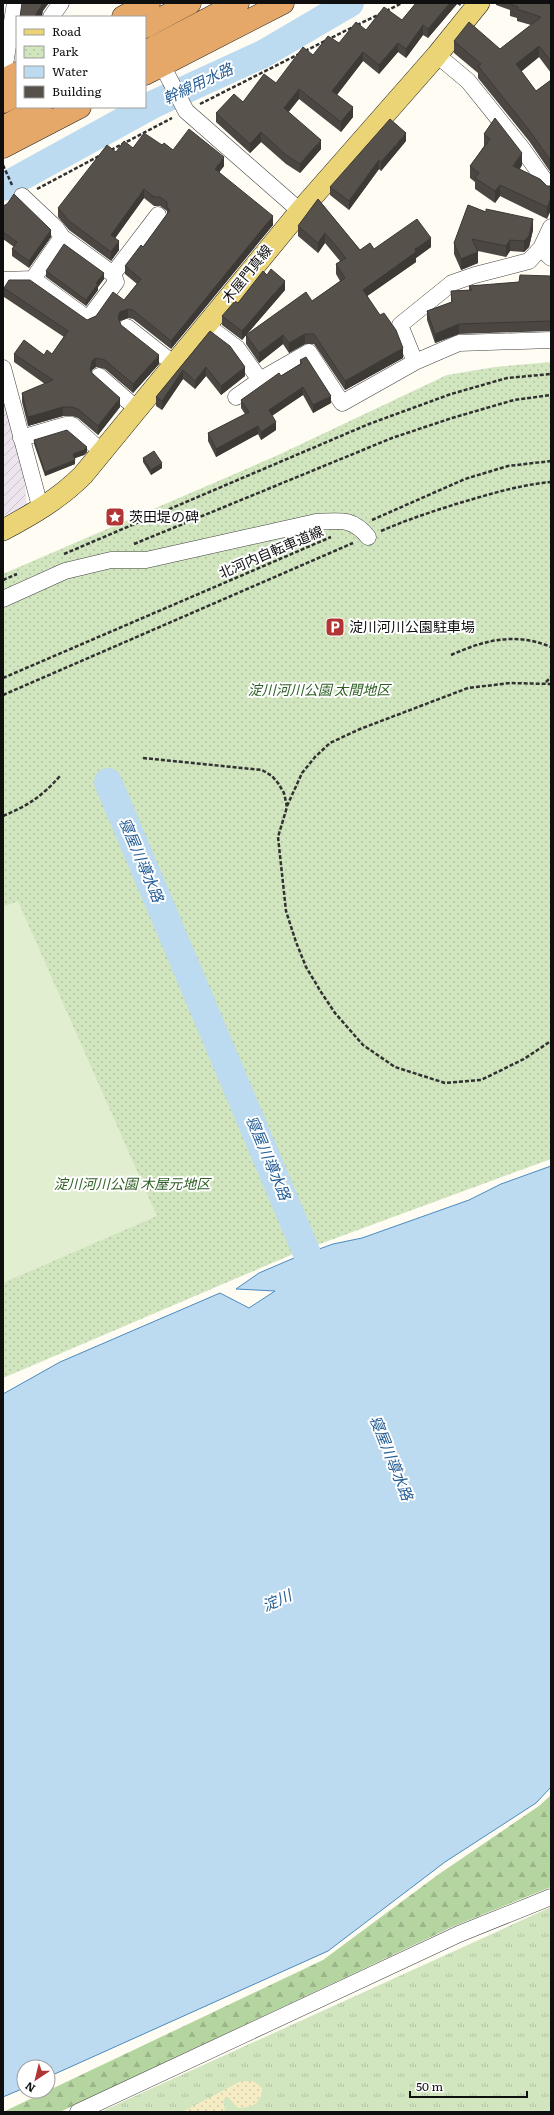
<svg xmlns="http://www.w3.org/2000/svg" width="554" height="2115" font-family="Literata,'Noto Sans JP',serif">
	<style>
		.industrial { fill: url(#industrial-furrows) }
		.grass { fill: url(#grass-tufts) }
		.forest { fill: url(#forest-firs) }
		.sand { fill: url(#sand-dots) }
		.park { fill: url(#park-dots) }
		.pitch { fill: #e2eed0 }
		.water { fill: #bcdaf0; stroke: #4a8bc0 }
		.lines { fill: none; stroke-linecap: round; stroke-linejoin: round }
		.river { stroke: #bcdaf0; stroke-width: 28 }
		.minor-casing { stroke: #424242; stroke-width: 17 }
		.major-casing { stroke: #202020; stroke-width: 22 }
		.highway-casing { stroke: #202020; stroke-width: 23 }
		.path { stroke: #313131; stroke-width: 2.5; stroke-dasharray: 4 2; stroke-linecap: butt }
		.minor { stroke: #fff; stroke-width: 16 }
		.major { stroke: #ebd476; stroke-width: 21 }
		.highway { stroke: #e6a869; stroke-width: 22 }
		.wall { fill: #4b4641 }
		.shaded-wall { fill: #3d3935 }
		.building { fill: #57514c; stroke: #3d3935 }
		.labels { text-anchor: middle; stroke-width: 4; stroke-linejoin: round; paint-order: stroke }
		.street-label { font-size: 14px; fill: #0f0f0f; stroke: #fff }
		.poi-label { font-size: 14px; fill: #0f0f0f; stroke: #fff; text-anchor: start }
		.park-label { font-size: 14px; font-style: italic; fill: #2f6125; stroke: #fff }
		.water-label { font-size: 15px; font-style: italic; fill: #245e95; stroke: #fff }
	</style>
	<defs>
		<pattern id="industrial-furrows" width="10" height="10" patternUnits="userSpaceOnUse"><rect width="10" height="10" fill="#ece5ed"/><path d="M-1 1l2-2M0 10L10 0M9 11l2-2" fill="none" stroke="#c9c3ca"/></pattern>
		<pattern id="grass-tufts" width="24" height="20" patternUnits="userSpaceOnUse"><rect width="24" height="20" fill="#d1e5bf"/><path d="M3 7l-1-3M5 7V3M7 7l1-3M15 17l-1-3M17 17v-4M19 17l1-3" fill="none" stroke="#b2c3a3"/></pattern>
		<pattern id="forest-firs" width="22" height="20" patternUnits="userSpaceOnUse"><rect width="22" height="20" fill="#b5d5a0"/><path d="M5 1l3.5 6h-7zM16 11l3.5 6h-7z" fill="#9ab689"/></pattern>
		<pattern id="sand-dots" width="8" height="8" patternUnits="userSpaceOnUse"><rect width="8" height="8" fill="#f5ecc3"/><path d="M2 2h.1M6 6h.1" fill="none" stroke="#d1c9a6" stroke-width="1.8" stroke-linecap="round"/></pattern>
		<pattern id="park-dots" width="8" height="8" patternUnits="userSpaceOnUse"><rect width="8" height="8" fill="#d1e5bf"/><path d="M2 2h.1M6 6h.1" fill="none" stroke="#b2c3a3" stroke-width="1.8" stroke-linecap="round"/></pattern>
	</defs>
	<rect width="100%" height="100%" fill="#fefcf3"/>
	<!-- industrial -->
	<path class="industrial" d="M3,389L23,468L27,506L3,516Z"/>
	<!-- grass -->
	<path class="grass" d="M551,1907V2112H100Z"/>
	<!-- forest -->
	<path class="forest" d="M551,1795V1887L452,1927L60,2112H3L323,1960L439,1874L539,1806Z"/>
	<!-- sand -->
	<path class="sand" d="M241,2081H253L262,2088C262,2103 253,2108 238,2108L228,2097L223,2100L225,2112H182Z"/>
	<!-- park -->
	<path class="park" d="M551,362V1159L298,1252L3,1378V574L276,456L447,375L495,367Z"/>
	<!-- pitch -->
	<path class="pitch" d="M18,901L157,1216L3,1283V907Z"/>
	<!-- water -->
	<path class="water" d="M551,1166V1787L536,1803L445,1862L328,1951L48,2077V2067H24V2088L3,2097V1394L60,1362L220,1293L249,1308L275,1291L236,1289L259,1273L294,1258L333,1244L362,1238L469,1200L501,1184Z"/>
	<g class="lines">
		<!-- river -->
		<path class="river" d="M3,187L154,104L263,54L350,3
			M108,782L322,1289"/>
		<defs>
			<path id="minor" d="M51,17L61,3
				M437,55L468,81L521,147L551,189
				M162,65L186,111L300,211
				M3,77L15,3
				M22,196L56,228L62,237
				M541,248L551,258
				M113,274L158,215
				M3,280L33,279L62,237L113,274L116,282L88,319L33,279
				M206,325L237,348L260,380L309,352L342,403L415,362L459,343L551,340
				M127,327L174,364
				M415,362L400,325L452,283L475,275L529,261L541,248L551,227
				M3,368L41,510
				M99,376L137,409
				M236,397L260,380
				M21,438L66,425H72L102,452
				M3,599L65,571L111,560H146L316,522C339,521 352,517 368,537
				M78,2112L459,1934L551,1897"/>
			<path id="major" d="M3,530C33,514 59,499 83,475L300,211L437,55L479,3"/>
			<path id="highway" d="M123,17L149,3
				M145,27L190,3
				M145,52L238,3
				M145,74L283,3
				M3,80L17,73
				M3,102L17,95
				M3,127L41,107
				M3,147L80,107"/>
		</defs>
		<!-- minor casing -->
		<use href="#minor" class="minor-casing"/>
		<!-- major casing -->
		<use href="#major" class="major-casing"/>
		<!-- highway casing -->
		<use href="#highway" class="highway-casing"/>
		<!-- path -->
		<path class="path" d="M386,11L402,3
			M357,25L380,14
			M305,51L353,27
			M200,104L299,54
			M111,150L172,118
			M3,165L12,185
			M37,189L101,155
			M372,520L465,479L508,466L551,461
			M381,531C406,520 431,512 456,504C487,495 518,485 551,482
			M134,544L392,438L452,418L514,400L551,395
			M64,554L369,424L451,394L507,378L551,374
			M3,580L17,574
			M451,655C485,640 515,632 551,647
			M3,678L331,537
			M546,682L551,677
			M3,695L353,543
			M143,758L262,770L272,776L278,783L284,793L287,807L278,837L286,911L296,942L306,967L321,992L335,1013L363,1045L395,1067L445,1083L481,1080L524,1059L551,1041
			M287,806L302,773L315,757L330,743L360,729L468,688L510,683L551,684
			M3,816C29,805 41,797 60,776"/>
		<!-- minor -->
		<use href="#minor" class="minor"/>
		<!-- major -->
		<use href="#major" class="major"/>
		<!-- highway -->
		<use href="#highway" class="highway"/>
	</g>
	<!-- wall -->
	<path class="wall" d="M416,3H462L460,6L457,4L428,38L423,35L406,58L398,52L379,74L363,61L337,95L353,117L341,132L299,99L288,112L321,149L300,173L286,164L261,142L250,153L216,122V113L243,102L276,83L313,55L366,30L402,20Z
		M496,3H549L551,6V73L539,57L521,71L536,91L551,80V173L529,141L478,78V73L454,53V41L500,49L531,25L517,21V18L510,16V10L496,5Z
		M495,118L522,165L520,169L547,186V219L500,196L495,203L475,189V182L470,178V166L484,146V134Z
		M406,141L381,171L379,169L349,210L330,195V187Z
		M162,145L173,150L224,166L219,172L273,225L171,349L133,319L128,318L120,321L119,322L121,325L159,364L133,393L105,369L96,367L92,370L91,372L93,374L120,407L98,435L78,418L72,416H63L28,426L22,402V393L45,384L14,362V354L44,355L52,354L64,337L4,297V288L87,320L96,316L124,300L137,284L125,274V266L143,247L167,214V211L160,206H154L144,198L115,238L119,250L111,261L69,230L58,217V208L116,152L133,148Z
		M318,199L360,250L431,247L416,258V262L367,296L403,358L345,390L314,344H305L289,353L283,344L259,363L246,344V335L242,340L222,325V316L238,303L285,290L246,335L312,301L340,281L336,274V264L340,261L325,243L318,253L298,236V226Z
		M7,204L51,237L29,268L12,256V249L14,247L3,239V206Z
		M468,205L533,230L529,247L524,252L510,251L506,257L478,251V263L461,270L454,254V243Z
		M46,271L104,279L98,287V290L86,306L46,277Z
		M551,276V331L459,334L435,343L427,320V311L451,302V291L469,290V286L519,282Z
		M210,331L245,376L221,395L206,376L195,389L183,379L162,410L156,406V397Z
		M300,360L331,403L313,413L303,395L272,415L276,430L261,440L258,434L216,457L208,441V433L245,414L241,408V400L300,364Z
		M34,440L87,452L84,455L74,458L75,464L45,476L34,444Z
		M143,458L162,468L151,475L143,462Z"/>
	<!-- shaded-wall -->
	<path class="shaded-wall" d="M42,3H49L43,11L42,17H34Z
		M450,3H457V4L428,38V29Z
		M423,25V35L406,58V49Z
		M398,43V52L379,74V65Z
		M539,46V57L516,76V64Z
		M363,52V61L332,101V91Z
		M299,89V99L284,118V108Z
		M353,107V117L341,132V122Z
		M261,132V142L250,153V144Z
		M406,133V141L381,171V162Z
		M321,140V149L300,173V164Z
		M522,153V165L513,177V166Z
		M224,157V166L215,178V169Z
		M379,160V169L349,210V201Z
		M500,185V196L495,203V191Z
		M144,189V198L111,244V235Z
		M551,198V210L547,219V207Z
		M273,216V225L171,349V341Z
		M533,219V230L529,247L524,252V241Z
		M51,230V237L29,268V261Z
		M325,233V243L318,253V243Z
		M431,238V247L416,258V262L363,299V290L415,249Z
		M510,240V251L506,257V246Z
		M119,241V250L111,261V252Z
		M478,252V263L461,270V259Z
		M104,273V279L98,287V290L86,306V300L96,283Z
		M285,281V290L242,340V331Z
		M128,309V318L120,321L118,326V317L120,312Z
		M459,324V334L435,343V334Z
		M305,334V344L289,353V343Z
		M283,335V344L259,363V353Z
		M403,348V358L345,390V381Z
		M159,355V364L133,393V384Z
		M96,358V367L92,370L90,379V370L92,361Z
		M206,367V376L195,389V381Z
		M245,367V376L221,395V386Z
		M183,370V379L162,410V401Z
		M303,387V395L269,418V410Z
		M331,396V403L313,413V405Z
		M120,398V407L98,435V426Z
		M63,407V416L28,426V417Z
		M276,422V430L261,440V432Z
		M258,426V434L216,457V449Z
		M87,447V452L84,455L73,459V454Z
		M75,460V464L45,476V472Z
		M162,463V468L151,475V470Z"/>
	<!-- building -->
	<path class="building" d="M22,3H42V5L34,17H20Z
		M416,3H450L428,29L423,25L406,49L398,43L379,65L363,52L332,91L353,107L341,122L299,89L284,108L321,140L300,164L286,155L261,132L250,144L216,113L234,94L243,102L264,74L276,83L303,47L313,55L328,36L339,43L356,22L366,30L384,7L402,20Z
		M510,3H549L551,6V61L539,46L516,64L536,91L551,80V161L529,130L478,66L481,64L454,41L469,22L500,49L541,17L517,9L518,7L510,4Z
		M495,118L522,153L513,166L540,179L547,186H551V198L547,207L500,185L495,191L475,178L479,173L470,166L490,139L484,134Z
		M390,119L406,133L381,162L379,160L349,201L330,187Z
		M189,129L224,157L215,169L273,216L171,341L133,310L128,309L120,312L118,317L121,325L159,355L133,384L105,360L96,358L92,361L90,370L93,374L120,398L98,426L78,409L72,407H63L28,417L22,393L53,380L14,354L24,340L44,355L47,350L52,354L68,331L4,288L9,280H30L87,320L96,316L113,292L124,300L141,279L125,266L141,245L143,247L170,210L167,208V202L160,197H154L144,189L111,235L119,241L111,252L69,221L58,208L107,145L116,152L124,141L133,148L144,133L162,145L164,143L173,150Z
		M14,194L51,230L29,261L12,249L17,242L3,232V206L7,204Z
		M318,199L360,250L370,243L374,249L417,219L431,238L415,249L416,252L363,290L380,315L384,313L396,330L403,348L345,381L314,334H305L289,343L283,335L259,353L246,335L306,292L312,301L345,278L336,264L346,258L325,233L318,243L298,226Z
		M468,205L486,212V209L533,219L529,236L524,241L510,240L506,246L472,239L478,252L461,259L454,243Z
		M64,244L104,273L96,283L98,284L86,300L46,271Z
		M271,269L285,281L242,331L222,316L235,301L238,303L263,271L267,275Z
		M520,275L551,276V321L459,324L435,334L427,311L452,302L451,291L472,290L469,286L519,282Z
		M210,331L230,346L245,367L221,386L206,367L195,381L183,370L162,401L156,397Z
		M306,357L331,396L313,405L303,387L269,410L276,422L261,432L258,426L216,449L208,433L249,412L241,400L279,373L281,376L302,363L300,360Z
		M67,430L87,447L84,450L73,454L75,460L45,472L34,440Z
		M154,451L162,463L151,470L143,458Z"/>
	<!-- icons -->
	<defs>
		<symbol id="sight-square" viewBox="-11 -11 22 22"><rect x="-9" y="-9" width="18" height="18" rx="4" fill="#b23535" stroke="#fff"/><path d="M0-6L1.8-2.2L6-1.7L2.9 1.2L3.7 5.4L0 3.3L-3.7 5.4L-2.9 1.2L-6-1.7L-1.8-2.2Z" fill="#fff"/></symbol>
		<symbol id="parking-square" viewBox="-11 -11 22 22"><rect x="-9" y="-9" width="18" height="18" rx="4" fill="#b23535" stroke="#fff"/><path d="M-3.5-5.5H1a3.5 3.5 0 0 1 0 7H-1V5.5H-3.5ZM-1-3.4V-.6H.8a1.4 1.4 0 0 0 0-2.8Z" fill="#fff"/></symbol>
	</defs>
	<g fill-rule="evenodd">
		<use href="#sight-square" x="104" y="506" width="22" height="22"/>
		<use href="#parking-square" x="324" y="616" width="22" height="22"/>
	</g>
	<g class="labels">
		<!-- street labels -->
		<g class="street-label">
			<text transform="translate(247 274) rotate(-51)" y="5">木屋門真線</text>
			<text transform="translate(271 552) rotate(-23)" y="5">北河内自転車道線</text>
		</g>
		<!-- poi labels -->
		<g class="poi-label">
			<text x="129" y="522">茨田堤の碑</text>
			<text x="349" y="632">淀川河川公園駐車場</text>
		</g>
		<!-- park labels -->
		<g class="park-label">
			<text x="319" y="695">淀川河川公園 太間地区</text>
			<text x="132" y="1189">淀川河川公園 木屋元地区</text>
		</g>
		<!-- water labels -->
		<g class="water-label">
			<text transform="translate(198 84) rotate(-25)" y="5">幹線用水路</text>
			<text transform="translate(141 860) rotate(67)" y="5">寝屋川導水路</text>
			<text transform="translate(268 1158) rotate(67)" y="5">寝屋川導水路</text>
			<text transform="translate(391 1458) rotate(68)" y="5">寝屋川導水路</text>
			<text transform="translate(277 1601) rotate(-24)" y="5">淀川</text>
		</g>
	</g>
	<!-- border -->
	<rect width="554" height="2115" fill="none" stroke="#0f0f0f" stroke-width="8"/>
	<!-- legend -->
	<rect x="16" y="16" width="130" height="92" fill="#ffffff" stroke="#9f9f9f"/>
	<rect x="24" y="29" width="20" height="6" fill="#ebd476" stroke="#9f9f9f"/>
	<text x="52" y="36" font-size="12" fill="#0f0f0f">Road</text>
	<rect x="24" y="46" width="20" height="12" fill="url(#park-dots)" stroke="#9f9f9f"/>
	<text x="52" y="56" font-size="12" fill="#0f0f0f">Park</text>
	<rect x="24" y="66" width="20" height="12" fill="#bcdaf0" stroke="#9f9f9f"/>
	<text x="52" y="76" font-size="12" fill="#0f0f0f">Water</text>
	<rect x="24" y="86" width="20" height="12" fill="#57514c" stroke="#9f9f9f"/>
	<text x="52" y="96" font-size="12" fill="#0f0f0f">Building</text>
	<!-- north arrow -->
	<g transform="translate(36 2079) rotate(215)"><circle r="19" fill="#ffffff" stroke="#9f9f9f"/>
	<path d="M0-3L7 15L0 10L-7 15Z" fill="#b23535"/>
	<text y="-6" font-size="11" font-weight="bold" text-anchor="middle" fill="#0f0f0f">N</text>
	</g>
	<!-- scale -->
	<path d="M410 2091v6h117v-6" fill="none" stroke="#0f0f0f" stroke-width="2"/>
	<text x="416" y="2091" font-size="12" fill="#0f0f0f" stroke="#ffffff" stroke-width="3" paint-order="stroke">50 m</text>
</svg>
